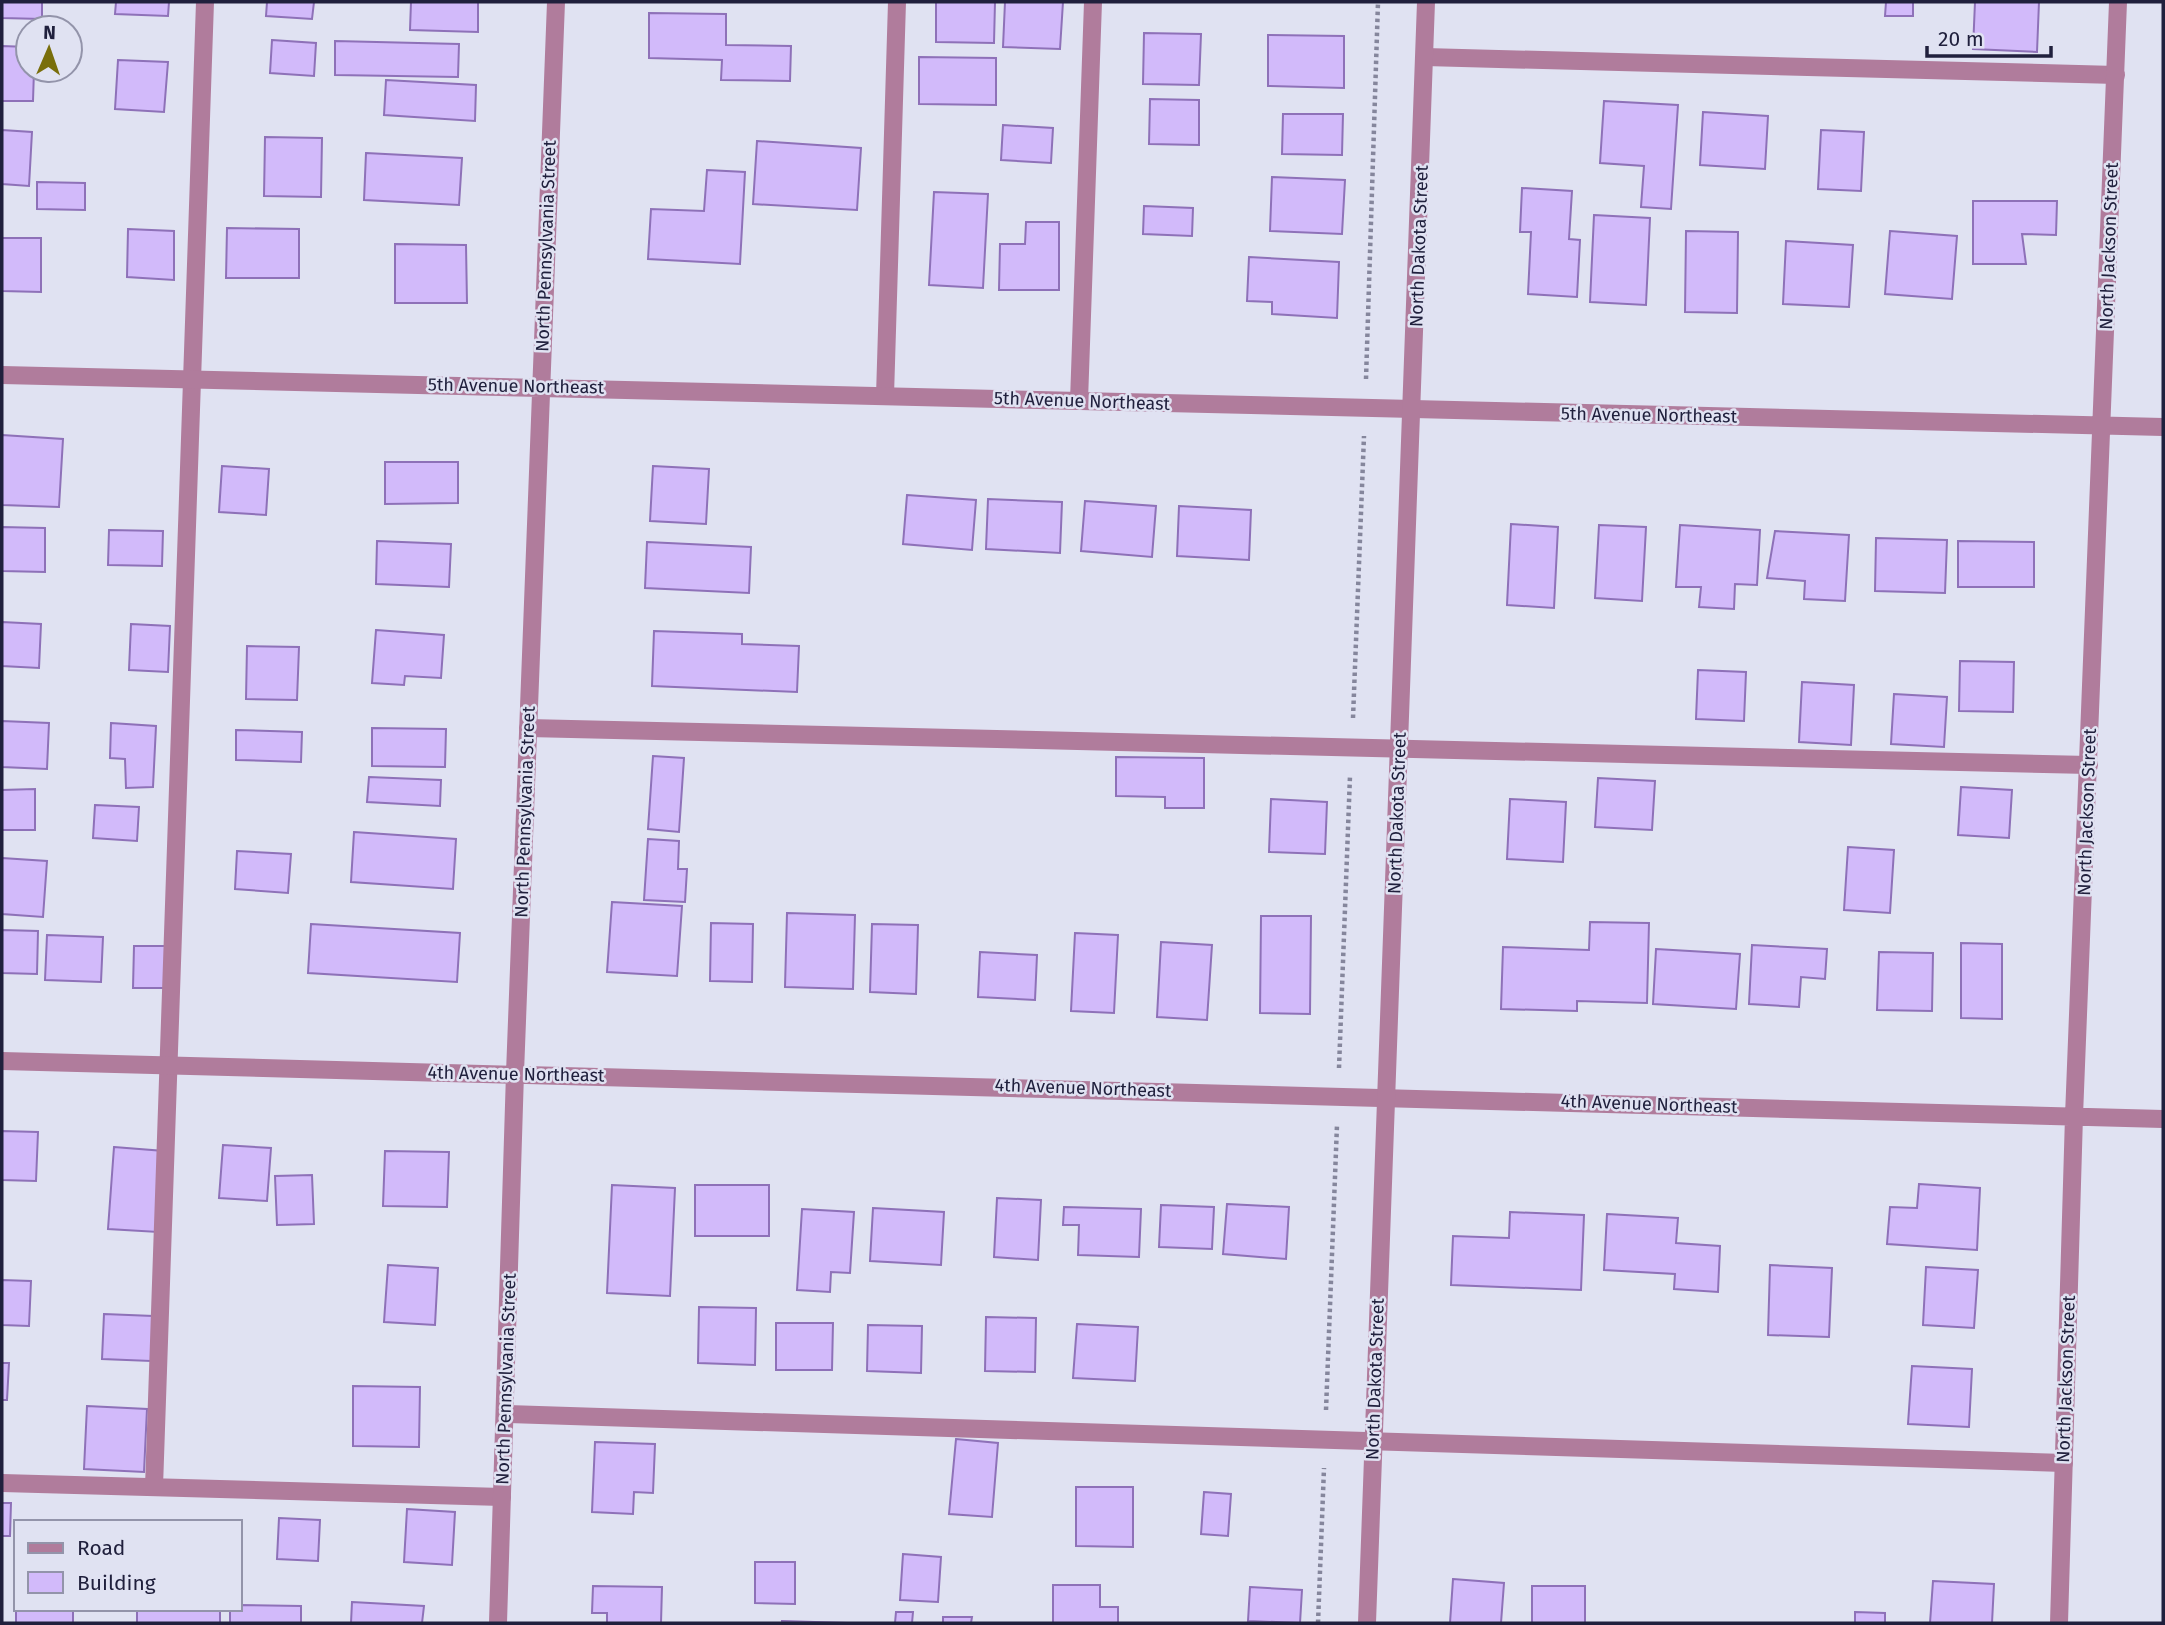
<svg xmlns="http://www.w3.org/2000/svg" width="2165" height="1625" font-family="'Fira Sans',sans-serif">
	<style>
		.building { fill: #d2bafa; stroke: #8e71b8; stroke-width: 2 }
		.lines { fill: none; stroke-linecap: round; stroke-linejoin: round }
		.path { stroke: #85869c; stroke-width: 4.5; stroke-dasharray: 3.5 3.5; stroke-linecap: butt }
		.service { stroke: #b07c9c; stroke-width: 18 }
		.minor { stroke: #b07c9c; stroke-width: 18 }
		.tertiary { stroke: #b07c9c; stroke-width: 18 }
		.labels { text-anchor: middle; stroke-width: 5; stroke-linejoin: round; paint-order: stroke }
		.street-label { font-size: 18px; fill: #20203d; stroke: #e0e2f2 }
	</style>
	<rect width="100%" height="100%" fill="#e0e2f2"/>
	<!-- building -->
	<path class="building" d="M2,2H42V19L2,18Z
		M116,2H169L168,16L115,14Z
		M267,2H314L312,19L266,16Z
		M411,2H478V32L410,30Z
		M936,2H995L994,43L936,42Z
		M1005,2H1063L1060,49L1003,47Z
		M1886,2H1913V16H1885Z
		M1975,2H2039L2037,52L1973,49Z
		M649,13L726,14V45L791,46L790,81L721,80L722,60L649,58Z
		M1144,33L1201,34L1199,85L1143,84Z
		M1268,35L1344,36V88L1268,86Z
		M272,40L316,43L314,76L270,73Z
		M335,41L459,44L458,77L335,75Z
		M2,46L28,47V70H34L33,101H2Z
		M919,57L996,58V105L919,104Z
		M118,60L168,62L164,112L115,109Z
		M386,80L476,85L475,121L384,115Z
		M1150,99L1199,100V145L1149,144Z
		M1604,101L1678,105L1671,209L1641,207L1644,166L1600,163Z
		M1703,112L1768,116L1765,169L1700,165Z
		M1283,114H1343L1342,155L1282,154Z
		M1003,125L1053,128L1051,163L1001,160Z
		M2,130L32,132L29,186L2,184Z
		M1821,130L1864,132L1861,191L1818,189Z
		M265,137L322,138L321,197L264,196Z
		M757,141L861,148L857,210L753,204Z
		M366,153L462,158L459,205L364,200Z
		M707,170L745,172L740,264L648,259L651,209L704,211Z
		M1272,177L1345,180L1342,234L1270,231Z
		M37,182L85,183V210L37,209Z
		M1522,188L1572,191L1569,239L1580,240L1577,297L1528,294L1531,232H1520Z
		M934,192L988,194L983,288L929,285Z
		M1973,201H2057L2056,235L2022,234L2026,264H1973Z
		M1144,206L1193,208L1192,236L1143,234Z
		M1594,215L1650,218L1646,305L1590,302Z
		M1026,222H1059V290H999L1000,244H1025Z
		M227,228L299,229V278H226Z
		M128,229L174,231V280L127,277Z
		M1686,231L1738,232L1737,313L1685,312Z
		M1890,231L1957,236L1952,299L1885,294Z
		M2,238H41V292L2,291Z
		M1786,241L1853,245L1849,307L1783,304Z
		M395,244L466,245L467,303H395Z
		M1249,257L1339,262L1337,318L1272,314V302L1247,301Z
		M2,435L63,439L59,507L2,505Z
		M385,462H458V503L385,504Z
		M222,466L269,469L266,515L219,512Z
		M653,466L709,469L706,524L650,521Z
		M907,495L976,500L972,550L903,544Z
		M988,499L1062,502L1060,553L986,549Z
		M1085,501L1156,506L1152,557L1081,551Z
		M1179,506L1251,510L1249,560L1177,556Z
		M1511,524L1558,527L1554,608L1507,605Z
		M1599,525L1646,527L1642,601L1595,598Z
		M1680,525L1760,530L1757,585L1735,584L1734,609L1699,607L1701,587H1676Z
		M2,527L45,528V572L2,571Z
		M109,530L163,531L162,566L108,565Z
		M1775,531L1849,535L1845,601L1804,599L1805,581L1767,578Z
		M1876,538L1947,540L1945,593L1875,591Z
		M377,541L451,544L449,587L376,584Z
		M1958,541L2034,542V587H1958Z
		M647,542L751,547L749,593L645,588Z
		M2,622L41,624L39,668L2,666Z
		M131,624L170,626L168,672L129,670Z
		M376,630L444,635L441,678L405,676L404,685L372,683Z
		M654,631L742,634V644L799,646L797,692L652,686Z
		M247,646L299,647L297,700L246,699Z
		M1960,661L2014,662L2013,712L1959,711Z
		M1698,670L1746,672L1744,721L1696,719Z
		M1802,682L1854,685L1851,745L1799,742Z
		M1894,694L1947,697L1944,747L1891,744Z
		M2,721L49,723L47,769L2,767Z
		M111,723L156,726L153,787L126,788L125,759L110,758Z
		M372,728L446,729L445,767L372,766Z
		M236,730L302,732L301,762L236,760Z
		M653,756L684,758L679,832L648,829Z
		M1116,757L1204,758V808H1165V797L1116,796Z
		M369,777L441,780L440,806L367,802Z
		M1598,778L1655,781L1652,830L1595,827Z
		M1961,787L2012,790L2009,838L1958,835Z
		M35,789V830H2V790Z
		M1271,799L1327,802L1325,854L1269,852Z
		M1510,799L1566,802L1563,862L1507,859Z
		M95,805L139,807L137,841L93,838Z
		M354,832L456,839L453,889L351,882Z
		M648,839L679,841L678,869H687L685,902L644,900Z
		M1848,847L1894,850L1890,913L1844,910Z
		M237,851L291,854L288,893L235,889Z
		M2,858L47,861L43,917L2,914Z
		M612,902L682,906L677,976L607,972Z
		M787,913L855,915L853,989L785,987Z
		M1261,916H1311L1310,1014L1260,1013Z
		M1590,922L1649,923L1647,1003L1577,1001V1011L1501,1009L1503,947L1589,950Z
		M711,923L753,924L752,982L710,981Z
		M311,924L460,933L457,982L308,973Z
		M872,924L918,925L916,994L870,992Z
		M2,930L38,931L37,974L2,973Z
		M1075,933L1118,935L1114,1013L1071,1011Z
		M47,935L103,937L101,982L45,980Z
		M1161,942L1212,945L1207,1020L1157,1017Z
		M1961,943L2002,944V1019L1961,1018Z
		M1752,945L1827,949L1825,979L1801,977L1799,1007L1749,1004Z
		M134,946H173L172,988H133Z
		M1656,949L1740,954L1736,1009L1653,1004Z
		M980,952L1037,955L1035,1000L978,997Z
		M1879,952L1933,953L1932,1011L1877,1010Z
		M2,1131L38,1132L36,1181L2,1180Z
		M223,1145L271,1148L267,1201L219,1198Z
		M114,1147L164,1151L158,1232L108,1229Z
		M385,1151L449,1152L447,1207L383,1206Z
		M312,1175L314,1224L277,1225L275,1176Z
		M1919,1184L1980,1188L1977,1250L1887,1244L1890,1207L1917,1208Z
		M612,1185L675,1188L670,1296L607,1293Z
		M695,1185H769V1236H695Z
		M997,1198L1041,1200L1038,1260L994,1257Z
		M1227,1204L1289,1207L1286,1259L1223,1254Z
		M1161,1205L1214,1207L1212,1249L1159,1247Z
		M1064,1207L1141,1209L1139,1257L1078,1255L1079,1225H1063Z
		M873,1208L944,1212L941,1265L870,1261Z
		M802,1209L854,1212L850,1273L831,1272L830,1292L797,1290Z
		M1510,1212L1584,1215L1581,1290L1451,1285L1453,1236L1509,1238Z
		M1607,1214L1678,1218L1676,1243L1720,1246L1718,1292L1674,1289L1675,1274L1604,1270Z
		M388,1265L438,1268L435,1325L384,1322Z
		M1770,1265L1832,1268L1829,1337L1768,1335Z
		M1926,1267L1978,1270L1974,1328L1923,1325Z
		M2,1280L31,1281L29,1326L2,1325Z
		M699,1307L756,1308L755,1365L698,1363Z
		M104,1314L153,1316L151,1361L102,1359Z
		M986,1317L1036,1318L1035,1372L985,1371Z
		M776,1323H833L832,1370H776Z
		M1077,1324L1138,1327L1135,1381L1073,1378Z
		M868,1325L922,1326L921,1373L867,1371Z
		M2,1363H9L7,1400H2Z
		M1912,1366L1972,1369L1969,1427L1908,1424Z
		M353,1386L420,1387L419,1447L353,1446Z
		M87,1406L147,1409L144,1472L84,1469Z
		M956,1439L998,1443L992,1517L949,1514Z
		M595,1442L655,1444L653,1493L634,1492L633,1514L592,1512Z
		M1076,1487H1133V1547L1076,1546Z
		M1204,1492L1231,1494L1228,1536L1201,1534Z
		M2,1503H11L10,1536H2Z
		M407,1509L455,1512L452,1565L404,1562Z
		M279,1518L320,1520L318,1561L277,1559Z
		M903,1554L941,1557L938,1602L900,1600Z
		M755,1562H795V1604L755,1603Z
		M1453,1579L1504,1583L1501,1623H1450Z
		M1933,1581L1994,1584L1992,1623H1930Z
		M1053,1585H1100V1607H1118V1623H1053Z
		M593,1586L662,1587L661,1623H607V1613H592Z
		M1532,1586H1585V1623H1532Z
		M1250,1587L1302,1590L1300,1623L1248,1621Z
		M352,1602L424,1606L422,1623H351Z
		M240,1605L301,1606V1623H230V1609H240Z
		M16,1609H73V1623H16Z
		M137,1609H220V1623H137Z
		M896,1612H913L912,1623H895Z
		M1855,1612L1885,1613V1623H1855Z
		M943,1617H972L971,1623H943Z
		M782,1621L848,1623H782Z"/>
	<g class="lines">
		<!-- path -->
		<path class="path" d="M1366,379L1378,2
			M1353,718L1364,436
			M1339,1068L1350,776
			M1326,1410L1337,1125
			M1318,1623L1324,1468"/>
		<!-- service -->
		<path class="service" d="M1425,57L2116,75
			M885,396L897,2
			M1079,401L1093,2
			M528,728L2089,765
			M505,1414L2064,1463
			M2,1483L502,1497
			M154,1487L205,2"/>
		<!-- minor -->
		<path class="minor" d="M2,375L2163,427
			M2,1061L2163,1119
			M498,1623L515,1073L556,2
			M2059,1623L2074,1116L2118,2"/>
		<!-- tertiary -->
		<path class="tertiary" d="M1367,1623L1426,2"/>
	</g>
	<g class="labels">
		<!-- street labels -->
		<g class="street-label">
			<text transform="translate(546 246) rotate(-88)" y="6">North Pennsylvania Street</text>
			<text transform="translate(1419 246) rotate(-88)" y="6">North Dakota Street</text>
			<text transform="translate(2109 246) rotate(-88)" y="6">North Jackson Street</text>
			<text transform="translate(516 386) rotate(1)" y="6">5th Avenue Northeast</text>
			<text transform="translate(1082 401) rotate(2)" y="6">5th Avenue Northeast</text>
			<text transform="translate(1649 415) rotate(1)" y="6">5th Avenue Northeast</text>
			<text transform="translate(525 812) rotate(-88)" y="6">North Pennsylvania Street</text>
			<text transform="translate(2087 812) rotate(-88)" y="6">North Jackson Street</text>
			<text transform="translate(1397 813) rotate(-88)" y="6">North Dakota Street</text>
			<text transform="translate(516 1074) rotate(1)" y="6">4th Avenue Northeast</text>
			<text transform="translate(1083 1088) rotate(2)" y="6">4th Avenue Northeast</text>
			<text transform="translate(1649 1104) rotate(2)" y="6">4th Avenue Northeast</text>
			<text transform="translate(506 1379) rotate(-88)" y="6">North Pennsylvania Street</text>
			<text transform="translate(1375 1379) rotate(-88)" y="6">North Dakota Street</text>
			<text transform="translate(2066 1379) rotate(-88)" y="6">North Jackson Street</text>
		</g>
	</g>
	<!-- border -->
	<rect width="2165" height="1625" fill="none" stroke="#20203d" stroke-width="7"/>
	<!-- legend -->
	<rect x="14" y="1520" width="228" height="91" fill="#e0e2f2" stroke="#9394aa" stroke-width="2"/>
	<rect x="28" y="1543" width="35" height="10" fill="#b07c9c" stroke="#9394aa" stroke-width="2"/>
	<text x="77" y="1555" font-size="21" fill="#20203d">Road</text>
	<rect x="28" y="1572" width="35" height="21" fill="#d2bafa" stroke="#9394aa" stroke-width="2"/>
	<text x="77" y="1590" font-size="21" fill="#20203d">Building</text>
	<!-- north arrow -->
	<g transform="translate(49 49) rotate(2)"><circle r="33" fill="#e0e2f2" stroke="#9394aa" stroke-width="2"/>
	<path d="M0-5L12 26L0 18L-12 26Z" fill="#796e0b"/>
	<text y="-10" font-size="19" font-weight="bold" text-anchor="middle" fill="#20203d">N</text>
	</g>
	<!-- scale -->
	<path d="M1927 46v10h124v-10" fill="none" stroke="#20203d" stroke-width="3.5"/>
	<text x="1938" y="46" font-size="21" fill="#20203d" stroke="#e0e2f2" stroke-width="5" paint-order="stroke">20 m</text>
</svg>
